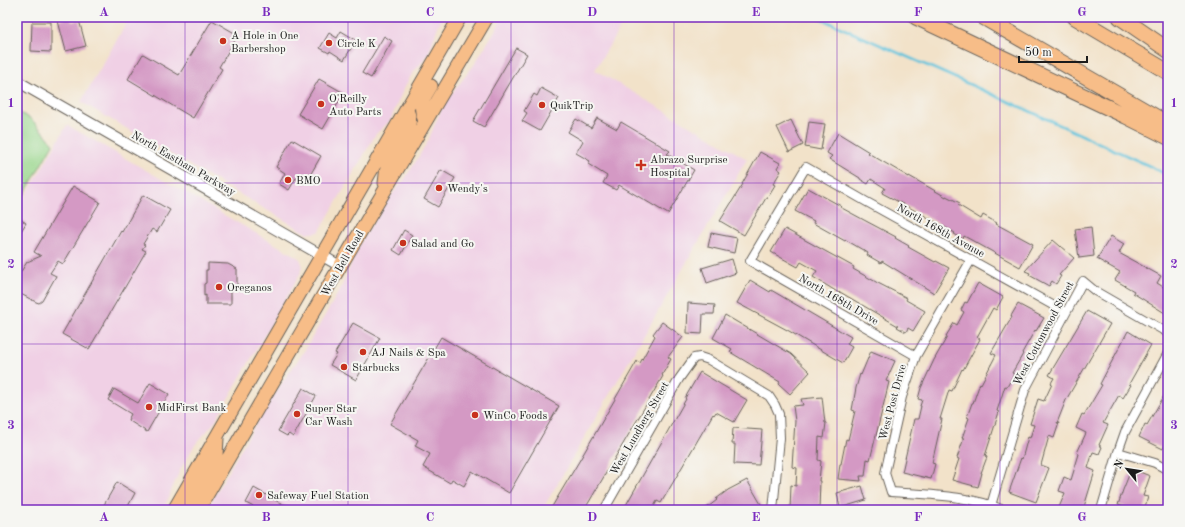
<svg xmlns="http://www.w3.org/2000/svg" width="1185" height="527" font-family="'Old Standard TT',serif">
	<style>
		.built { fill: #f0d0e5 }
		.green { fill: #9ad78d; stroke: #5b7a54 }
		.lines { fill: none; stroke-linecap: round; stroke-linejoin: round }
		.stream { stroke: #5ec3dc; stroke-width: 2.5 }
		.building { fill: #d499c4 }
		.minor-casing { stroke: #676159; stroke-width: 10 }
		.tertiary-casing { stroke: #676159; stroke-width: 12 }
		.primary-casing { stroke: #676159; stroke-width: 15 }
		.motorway-casing { stroke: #676159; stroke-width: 17 }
		.minor { stroke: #fff; stroke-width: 8 }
		.tertiary { stroke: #fff; stroke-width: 10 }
		.primary { stroke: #f7bd88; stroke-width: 13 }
		.motorway { stroke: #f7bd88; stroke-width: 15 }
		.grid { fill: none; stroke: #7b2cbf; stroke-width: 1; stroke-opacity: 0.55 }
		.poi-dot { fill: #c8321e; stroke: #f6f6f2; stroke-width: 1.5 }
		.labels { text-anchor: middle; stroke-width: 4; stroke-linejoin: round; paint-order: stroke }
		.poi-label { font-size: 11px; fill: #1c1c1c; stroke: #f6f6f2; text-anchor: start }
		.street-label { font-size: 11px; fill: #1c1c1c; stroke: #f6f6f2 }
		.neatline { fill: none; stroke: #7b2cbf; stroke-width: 1.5 }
		.grid-label { font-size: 13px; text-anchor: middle; font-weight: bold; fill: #7b2cbf }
	</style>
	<rect width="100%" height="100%" fill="#f6f6f2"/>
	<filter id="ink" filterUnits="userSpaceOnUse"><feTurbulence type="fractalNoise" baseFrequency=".025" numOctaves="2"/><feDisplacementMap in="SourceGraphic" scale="8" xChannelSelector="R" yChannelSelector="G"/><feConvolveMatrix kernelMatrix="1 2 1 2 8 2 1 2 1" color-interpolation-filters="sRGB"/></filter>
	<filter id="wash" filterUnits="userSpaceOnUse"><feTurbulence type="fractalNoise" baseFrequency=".012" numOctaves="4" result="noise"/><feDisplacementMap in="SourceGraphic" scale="16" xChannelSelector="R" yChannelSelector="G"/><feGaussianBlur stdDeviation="0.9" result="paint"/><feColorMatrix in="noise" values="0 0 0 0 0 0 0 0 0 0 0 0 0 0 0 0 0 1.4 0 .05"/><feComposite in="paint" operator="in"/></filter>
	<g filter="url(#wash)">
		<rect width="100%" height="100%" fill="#f2e2c9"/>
		<!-- built -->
		<path class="built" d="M130,17H443L438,26L428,55L412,74L403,90L390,121L376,134L322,227L319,232L313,233H308L303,231L81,102Z
			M502,17H626L595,70L747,159L542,510H208L213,498L266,406L303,353L341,288L359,246L383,205L405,179L428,141L443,105L474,65L499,24Z
			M67,125L294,255L300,259L302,264L300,274L214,423L194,446L180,470L163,510H17V211Z"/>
		<!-- green -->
		<path class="green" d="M17,111L31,119L47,136L53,144L17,207V187L26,175L24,169L17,167Z"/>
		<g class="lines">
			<!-- stream -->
			<path class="stream" d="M817,17L1014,104L1156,169L1168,176"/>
		</g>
		<g id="blocks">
			<!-- building -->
			<path class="building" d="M70,17L72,22L79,20L86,46L66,51L58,21Z
				M212,20L238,35L219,67L222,69L193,118L128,79L143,54L179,75Z
				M32,22H51V52L31,51Z
				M341,31L356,40L344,60L330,51L329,53L320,48L329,33L337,38Z
				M384,36L392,41L371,78L362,73Z
				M516,48L527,54L484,127L473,121Z
				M319,79L344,93L323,129L298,114Z
				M541,88L559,98L540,131L522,121L527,113L524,111L534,94L537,96Z
				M597,118L617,129L621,122L670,151L667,154L694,170L668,214L619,185L616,190L603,183L607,176L588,164L590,161L576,153L583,141L568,132L576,119L591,128Z
				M791,120L803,145L789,152L777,127Z
				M809,122L825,124L821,150L805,147Z
				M838,133L869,152L868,153L909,177V176L946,197V196L960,203L958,205L981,219L983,215L997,223L996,224L1033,244L1020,267L964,236L963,239L954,234L955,233L927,217L882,193L885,188L871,179L868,184L860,179V178L829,159L832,156L827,153Z
				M292,139L321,156L305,184L296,178L289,190L279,184L285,173L276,167Z
				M760,152L780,163L777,168L781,171L773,184L775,185L767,198H766L744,235L720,221L743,184H742Z
				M441,170L455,178L438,207L424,199Z
				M73,186L100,202L63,264L58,261L50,273L56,276L42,301L39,303L36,302L17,292V278L27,262L41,256L34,252Z
				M808,188L841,206L840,207L864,220L896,237L895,238L909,246L908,247L935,262L936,261L949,268L934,293L882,261L881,263L867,255L868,253L846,240L845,241L813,223L814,221L795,211Z
				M143,195L170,210L157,232L152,229L143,244L145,245L142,249L146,251L89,349L62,334L121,231L122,232Z
				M20,219L26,223L17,238V224Z
				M1091,227L1094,256L1079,258L1075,229Z
				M785,229L854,267L853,269L876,282L907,298L906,300L925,311L913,331L908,328L906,332L897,327L898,326L840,292L839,293L813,277L817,271L801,262L798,267L771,252Z
				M404,230L412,235L401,255L393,250Z
				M711,233L737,238L734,253L708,247Z
				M1111,236L1124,244L1119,253L1161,276L1157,283L1168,290V315L1133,293L1134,291L1115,280L1120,272L1097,259Z
				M1053,240L1074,258L1059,275L1061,276L1056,284L1052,281L1049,286L1029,275L1030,273L1025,271Z
				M732,259L736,273L707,283L702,268Z
				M208,263L228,264L237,269V286H233V288H231V304H206V295L204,296V284L206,283V270H208Z
				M750,280L770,292L771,290L851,337L847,344L852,347L843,363L789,331L737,303Z
				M978,283L1003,297L996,310L993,308L977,337L980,339L963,370L962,369L952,391L949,390L940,419H942L932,463L935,464L931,479L902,472L914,419H918L921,406H920L922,400L918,399L921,388L934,360L947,337L946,336L954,323L957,325L964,312L961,310L965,302L967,303Z
				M688,303L715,305L714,314H703L702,334L687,333Z
				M1018,304L1044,318L1036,331L1035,330L1022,353L1023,354L1012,373L1014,374L1007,387L1005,386L997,411L999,412L985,456L987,457L981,473H982L978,487L952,480L959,459L957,458L964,438H962L969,418L967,417L972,403H973L980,383L981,384L996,355L991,353L1012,317L1011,316Z
				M1087,311L1110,324L1066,400L1057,423H1059L1054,438L1049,436L1041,465L1049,468L1036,502L1009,492L1021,458L1022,459L1028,437L1030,438L1034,425L1030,424L1038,399L1044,401L1052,384L1051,383L1054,378L1049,375Z
				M725,315L791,354L810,372L790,394L779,384L780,382L730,352L732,349L713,338Z
				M662,322L683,337L668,357L671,359L662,375L663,376L589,502L584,510H550L581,458L637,361L640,363L655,336L653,334Z
				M353,323L380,338L356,380L330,365L337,354L335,353Z
				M1128,331L1151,345L1129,384L1131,385L1123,398L1119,395L1103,423L1108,425L1099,445L1102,447L1099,454L1093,452L1088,468L1095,471L1083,510H1058L1065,493L1059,491L1064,477L1071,480L1079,454L1077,453L1086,433L1076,428L1082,414L1084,415L1102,385L1100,384Z
				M441,337L559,406L509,493L472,471L464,486L452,479L450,483L423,467L430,454L415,446L418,440L390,424Z
				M871,351L895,361L886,381L889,382L870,460L867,459L865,476H860L861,481L838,479L840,464H841L846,439L848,440L855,411L852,410L856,388L860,374L861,375Z
				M700,372L747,400L734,422L716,412L714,415L713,414L661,503L657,501L652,510H635L626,505L686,399L685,398Z
				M150,383L169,394L147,432L128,420L131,414L108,400L114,389L138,403Z
				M303,388L316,396L293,437L289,434L287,436L278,431Z
				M1168,389V426L1164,433L1168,435V438L1163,449L1139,437L1145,424L1147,425Z
				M822,397L825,423H826L824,438L819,437L818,460L821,461L819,481H820L819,510H790L791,485L796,486L797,468L792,467L795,421L793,406L803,405L801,399Z
				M733,428L762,430L759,465L734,464L735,444H732Z
				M1137,471L1150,476L1143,496L1148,497L1144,510H1136L1118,505L1123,490L1129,475L1135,477Z
				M747,480L762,506L755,510H704L717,500L716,499L728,490Z
				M117,482L135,493L126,510H101Z
				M862,486L866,500L840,508L837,493Z
				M254,488L293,510H259L246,503Z"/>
		</g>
	</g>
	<g filter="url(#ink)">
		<use href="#blocks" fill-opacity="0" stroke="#676159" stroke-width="1"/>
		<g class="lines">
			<defs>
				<path id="minor" d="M971,260L916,356L902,397L885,473L891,492C929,495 968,495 1004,510
					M916,356L750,261L806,167L865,201L1065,312
					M1118,452L1155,463L1168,470
					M990,509L1025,390L1083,281L1095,291L1168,333
					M604,510L679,379L694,358L700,357L709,360L769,396L775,405L779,414L780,438L773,510
					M1101,510L1118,452L1125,432L1168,353"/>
				<path id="tertiary" d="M17,81L340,266"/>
				<path id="primary" d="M425,121C418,104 422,101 431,86
					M385,183C386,177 386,170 388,164C394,145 417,131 407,110
					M182,496L187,509L186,510
					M199,507L194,495L216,456L217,438
					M174,510L460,17
					M198,510L349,251L487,17"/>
				<path id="motorway" d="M916,17L1126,116L1168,137
					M983,17L1168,124
					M1075,17L1168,72
					M1120,17L1168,50"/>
			</defs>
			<!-- minor casing -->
			<use href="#minor" class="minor-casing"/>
			<!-- tertiary casing -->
			<use href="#tertiary" class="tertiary-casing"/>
			<!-- primary casing -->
			<use href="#primary" class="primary-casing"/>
			<!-- motorway casing -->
			<use href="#motorway" class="motorway-casing"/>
			<!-- minor -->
			<use href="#minor" class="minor"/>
			<!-- tertiary -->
			<use href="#tertiary" class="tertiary"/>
			<!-- primary -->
			<use href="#primary" class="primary"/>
			<!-- motorway -->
			<use href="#motorway" class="motorway"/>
		</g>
	</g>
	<!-- grid -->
	<path class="grid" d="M185,17V510M348,17V510M511,17V510M674,17V510M837,17V510M1000,17V510M17,183H1168M17,344H1168"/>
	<!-- markers -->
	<g class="poi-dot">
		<circle cx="223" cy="41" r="4"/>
		<circle cx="329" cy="43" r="4"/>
		<circle cx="321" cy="104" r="4"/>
		<circle cx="542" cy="105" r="4"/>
		<path d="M639 159h4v4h4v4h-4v4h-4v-4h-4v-4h4z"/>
		<circle cx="288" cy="180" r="4"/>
		<circle cx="439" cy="188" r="4"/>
		<circle cx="403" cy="243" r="4"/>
		<circle cx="219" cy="287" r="4"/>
		<circle cx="363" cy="352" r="4"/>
		<circle cx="344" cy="367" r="4"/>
		<circle cx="149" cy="407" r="4"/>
		<circle cx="297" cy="414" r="4"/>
		<circle cx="475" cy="415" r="4"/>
		<circle cx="259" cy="495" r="4"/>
	</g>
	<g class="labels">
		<!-- poi labels -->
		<g class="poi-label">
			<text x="231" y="39">A Hole in One<tspan x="231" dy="13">Barbershop</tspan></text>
			<text x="337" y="47">Circle K</text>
			<text x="329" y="102">O'Reilly<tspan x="329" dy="13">Auto Parts</tspan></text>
			<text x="550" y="109">QuikTrip</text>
			<text x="650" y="163">Abrazo Surprise<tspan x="650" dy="13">Hospital</tspan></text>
			<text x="296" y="184">BMO</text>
			<text x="447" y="192">Wendy's</text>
			<text x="411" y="247">Salad and Go</text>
			<text x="227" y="291">Oreganos</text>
			<text x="371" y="356">AJ Nails &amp; Spa</text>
			<text x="352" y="371">Starbucks</text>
			<text x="157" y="411">MidFirst Bank</text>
			<text x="305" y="412">Super Star<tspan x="305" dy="13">Car Wash</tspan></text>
			<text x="483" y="419">WinCo Foods</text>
			<text x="267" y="499">Safeway Fuel Station</text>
		</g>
		<!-- street labels -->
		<g class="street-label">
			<text transform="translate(184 163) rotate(30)" y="4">North Eastham Parkway</text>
			<text transform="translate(941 230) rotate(29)" y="4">North 168th Avenue</text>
			<text transform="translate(342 263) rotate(-60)" y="4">West Bell Road</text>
			<text transform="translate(839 299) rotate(30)" y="4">North 168th Drive</text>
			<text transform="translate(1043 333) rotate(-62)" y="4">West Cottonwood Street</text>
			<text transform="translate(892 402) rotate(-75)" y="4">West Post Drive</text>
			<text transform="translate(639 428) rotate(-60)" y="4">West Lundberg Street</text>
		</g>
	</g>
	<!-- margin -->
	<rect width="1185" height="527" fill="none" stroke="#f6f6f2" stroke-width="44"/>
	<!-- north arrow -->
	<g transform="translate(1127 469) rotate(300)" stroke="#f6f6f2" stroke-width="3" paint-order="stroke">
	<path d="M0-3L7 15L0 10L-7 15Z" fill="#1c1c1c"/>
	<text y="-6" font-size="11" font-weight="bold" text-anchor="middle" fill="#1c1c1c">N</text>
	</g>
	<!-- scale -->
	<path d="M1019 56v6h68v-6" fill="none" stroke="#1c1c1c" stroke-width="2"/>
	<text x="1025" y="56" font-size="12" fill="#1c1c1c" stroke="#f6f6f2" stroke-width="3" paint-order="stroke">50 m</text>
	<rect x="22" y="22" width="1141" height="483" class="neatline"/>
	<g class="grid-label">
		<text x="104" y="16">A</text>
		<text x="266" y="16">B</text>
		<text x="430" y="16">C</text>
		<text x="592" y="16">D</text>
		<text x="756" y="16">E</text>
		<text x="918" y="16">F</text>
		<text x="1082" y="16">G</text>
		<text x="11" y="107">1</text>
		<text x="1174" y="107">1</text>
		<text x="11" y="268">2</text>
		<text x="1174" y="268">2</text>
		<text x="11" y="429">3</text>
		<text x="1174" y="429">3</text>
		<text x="104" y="521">A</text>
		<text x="266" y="521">B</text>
		<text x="430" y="521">C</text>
		<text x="592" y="521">D</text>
		<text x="756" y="521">E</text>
		<text x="918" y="521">F</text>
		<text x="1082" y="521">G</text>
	</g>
</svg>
